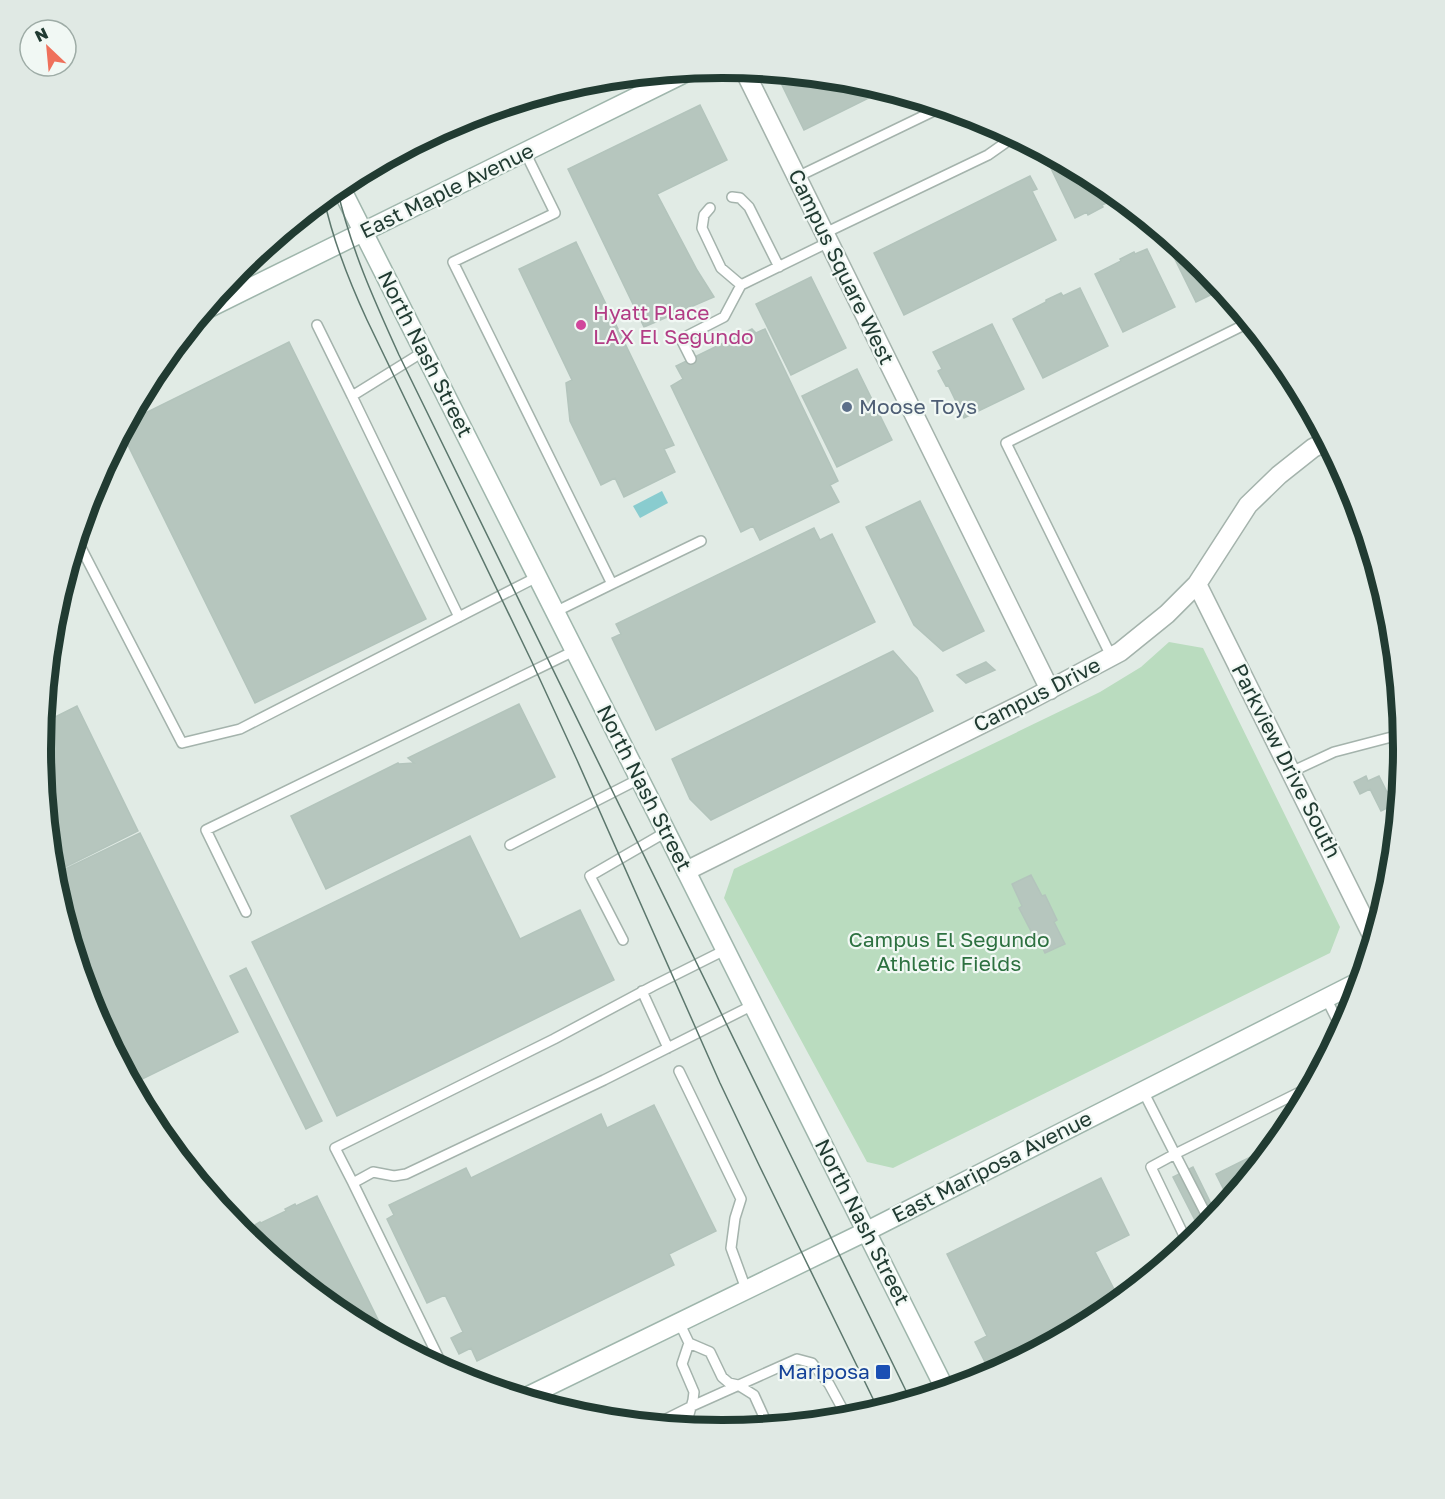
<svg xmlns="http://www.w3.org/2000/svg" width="1445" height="1499" font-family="'Golos Text',sans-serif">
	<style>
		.green { fill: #badcbf }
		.water { fill: #89cccf }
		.building { fill: #b6c6be; stroke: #b3c4bc; stroke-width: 1.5 }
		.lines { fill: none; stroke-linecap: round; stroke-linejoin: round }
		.lane-casing { stroke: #a4b3ac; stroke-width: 12 }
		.street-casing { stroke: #a4b3ac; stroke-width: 21 }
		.secondary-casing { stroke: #9fb6ac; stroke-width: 21 }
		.lane { stroke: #fff; stroke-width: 9 }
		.street { stroke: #fff; stroke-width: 18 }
		.secondary { stroke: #fff; stroke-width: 18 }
		.tram { stroke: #5c776d; stroke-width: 1.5 }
		.hotel-dot { fill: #d1479c; stroke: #f1f8f4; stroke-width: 2 }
		.service-dot { fill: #5c6f8a; stroke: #f1f8f4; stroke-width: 2 }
		.transit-dot { fill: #1a4fb4; stroke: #f1f8f4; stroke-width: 2 }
		.labels { text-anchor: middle; stroke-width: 4.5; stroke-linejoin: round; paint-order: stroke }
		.street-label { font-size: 21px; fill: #213b32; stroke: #f1f8f4 }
		.hotel-label { font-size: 21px; fill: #b23c85; stroke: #f1f8f4; text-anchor: start }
		.service-label { font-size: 21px; fill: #4e5e75; stroke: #f1f8f4; text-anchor: start }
		.park-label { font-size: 21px; fill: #2d7140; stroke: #f1f8f4 }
		.transit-label { font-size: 21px; fill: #164399; stroke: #f1f8f4; text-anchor: end }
		.rim { fill: none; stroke: #213b32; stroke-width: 8 }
	</style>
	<rect width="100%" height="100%" fill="#e1ebe5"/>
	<!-- green -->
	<path class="green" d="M1169,642L1203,648L1340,927L1330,953L893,1168L867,1162L724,898L734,869L1100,692L1141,667Z"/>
	<!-- water -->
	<path class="water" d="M662,491L668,503L640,518L633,506Z"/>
	<!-- building -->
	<path class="building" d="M776,73L856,81L885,90L804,130Z
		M522,101L507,108L508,111L486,122L482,113Z
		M700,105L727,160L657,194L697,270L714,297L644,327L568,169Z
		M466,118L471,128L455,136L454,134L434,144L433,143L419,150V151L399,161L400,163L383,172L379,163Z
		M1053,157L1102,183L1119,197L1102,205L1103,207L1088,215L1087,212L1075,218L1047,160Z
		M1030,176L1037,189L1032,191L1056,240L904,315L874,253Z
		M1172,240L1205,268L1223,289L1196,302L1167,243Z
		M576,242L674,445L664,449L675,472L624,497L615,478L601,485L570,421L566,383L572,380L519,269Z
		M1147,249L1175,307L1123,332L1095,274L1121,261L1120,259L1134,252L1135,254Z
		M811,277L846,348L791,375L756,304Z
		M1080,288L1108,346L1043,378L1013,319L1046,302V300L1061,293L1063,296Z
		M992,324L1024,389L964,418L948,385L946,386L938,371L942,369L933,352Z
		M752,329L756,333L765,329L838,481L830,485L839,502L760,540L753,526L741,532L671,386L683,379L676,366Z
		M289,342L426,619L255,703L122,433L129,421Z
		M857,369L892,440L837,467L802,396Z
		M920,501L984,631L943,651L914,625L866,527Z
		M814,528L820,540L832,534L875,622L656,730L612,638L621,634L616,624Z
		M893,651L917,678L933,711L711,820L690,799L672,759Z
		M986,662L995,670L966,683L957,675Z
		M519,704L555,777L326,889L291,816L398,763L399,764L414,763L408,758Z
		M77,706L138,831L53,873L41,749L43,723Z
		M1366,776L1368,781L1379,776L1387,792L1401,785L1398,815L1393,805L1381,811L1370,789L1360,794L1354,782Z
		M140,833L238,1032L132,1084L92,1010L54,882L53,875Z
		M470,836L520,939L580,910L614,980L337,1116L252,942Z
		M1031,875L1042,896L1045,895L1057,920L1054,922L1065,944L1045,953L1035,932L1032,933L1019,908L1022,906L1012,884Z
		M246,968L322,1121L306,1129L230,976Z
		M654,1105L716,1231L669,1254L674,1265L477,1361L471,1348L459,1354L451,1338L463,1332L445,1295L427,1303L387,1219L394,1215L389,1205L466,1168L471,1178L601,1114L607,1128Z
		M1277,1144L1219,1214L1216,1206L1229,1200L1216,1174Z
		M1193,1167L1217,1216L1202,1234L1173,1177Z
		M1101,1178L1129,1235L1095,1252L1120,1301L1101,1317L1004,1369L999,1360L987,1366L975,1342L987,1336L947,1254Z
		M317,1196L388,1340L343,1316L241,1233L260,1222L261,1223L286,1211L285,1209L295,1204L296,1206Z
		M1201,1235L1182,1250L1180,1245Z"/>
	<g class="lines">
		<defs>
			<path id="lane" d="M525,152L555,213L453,262L612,584L555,612
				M797,177L942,107
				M732,197L740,198L749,207L779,267
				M710,208L704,215L702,228L721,268L741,285
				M825,233L988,155L1015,136
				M317,325L352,396L423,352
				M691,359L681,339L724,317L741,285L829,242
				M352,396L459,617
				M1319,426L1326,441
				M77,540L182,743L240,729L537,577
				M612,584L701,541
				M1112,658L1006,443L1250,322
				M1291,772L1334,752L1403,734
				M510,845L639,779
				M246,912L206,830L574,651
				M623,940L590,876L666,832
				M642,991L668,1048
				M1326,998L1342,1030
				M679,1071L741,1199L735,1218L731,1248L746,1289
				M1143,1091L1175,1154L1312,1086
				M353,1183L335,1148L554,1039L653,986L725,950
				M1187,1242L1151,1167L1175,1154L1211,1224
				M679,1322L689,1343L710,1352L722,1377L729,1383L738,1385L754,1395L764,1417L765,1427
				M689,1343L682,1364L694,1392L693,1400L688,1418L691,1428
				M445,1371L353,1183L373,1172L394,1176L406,1174L604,1080L753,1005
				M654,1425L690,1407L797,1359L812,1363L829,1384L848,1419"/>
			<path id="street" d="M744,70L1050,690
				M1197,584L1374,939
				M686,871L1026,702L1120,652L1167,614L1197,584L1248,505L1279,475L1313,448L1327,441"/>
			<path id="secondary" d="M340,186L686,871L946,1391
				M205,310L689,71
				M524,1398L867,1231L1362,980"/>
		</defs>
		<!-- lane casing -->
		<use href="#lane" class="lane-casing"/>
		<!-- street casing -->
		<use href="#street" class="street-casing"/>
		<!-- secondary casing -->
		<use href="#secondary" class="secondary-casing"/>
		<!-- lane -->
		<use href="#lane" class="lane"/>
		<!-- street -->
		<use href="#street" class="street"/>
		<!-- secondary -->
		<use href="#secondary" class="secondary"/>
		<!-- tram -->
		<path class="tram" d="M337,188C350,247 374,300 399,355L911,1401
			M324,199C333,241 349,281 367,320L531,660L577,760L720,1083L759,1165L879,1411"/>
	</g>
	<!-- markers -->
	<circle class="hotel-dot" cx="581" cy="325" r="6"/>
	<circle class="service-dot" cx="847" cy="407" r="6"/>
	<rect class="transit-dot" x="875" y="1364" width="16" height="16" rx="3"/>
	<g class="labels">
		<!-- street labels -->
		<g class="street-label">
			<text transform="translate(447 191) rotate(-26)" y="7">East Maple Avenue</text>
			<text transform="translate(841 267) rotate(64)" y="7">Campus Square West</text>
			<text transform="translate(425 354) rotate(63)" y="7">North Nash Street</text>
			<text transform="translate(1037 695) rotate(-27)" y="7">Campus Drive</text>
			<text transform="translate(1286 761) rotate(63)" y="7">Parkview Drive South</text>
			<text transform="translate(644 788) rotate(63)" y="7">North Nash Street</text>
			<text transform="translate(992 1167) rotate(-27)" y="7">East Mariposa Avenue</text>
			<text transform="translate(862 1222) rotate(63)" y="7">North Nash Street</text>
		</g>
		<!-- hotel labels -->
		<g class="hotel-label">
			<text x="593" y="320">Hyatt Place<tspan x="593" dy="24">LAX El Segundo</tspan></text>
		</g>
		<!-- service labels -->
		<g class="service-label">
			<text x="859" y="414">Moose Toys</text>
		</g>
		<!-- park labels -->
		<g class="park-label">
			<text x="949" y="947">Campus El Segundo<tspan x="949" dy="24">Athletic Fields</tspan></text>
		</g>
		<!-- transit labels -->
		<g class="transit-label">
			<text x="870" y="1379">Mariposa</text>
		</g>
	</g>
	<!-- crop -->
	<path d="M0 0H1445V1499H0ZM51 749a671 671 0 1 1 1342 0a671 671 0 1 1-1342 0Z" fill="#e0e9e4" fill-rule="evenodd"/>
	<path class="rim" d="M51 749a671 671 0 1 1 1342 0a671 671 0 1 1-1342 0Z"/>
	<!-- north arrow -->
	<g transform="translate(48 48) rotate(334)"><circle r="28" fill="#f1f8f4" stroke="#9eaca6" stroke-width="1.5"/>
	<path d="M0-4.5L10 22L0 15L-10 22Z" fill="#ef705b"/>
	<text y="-9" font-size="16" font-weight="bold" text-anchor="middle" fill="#213b32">N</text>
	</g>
</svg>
